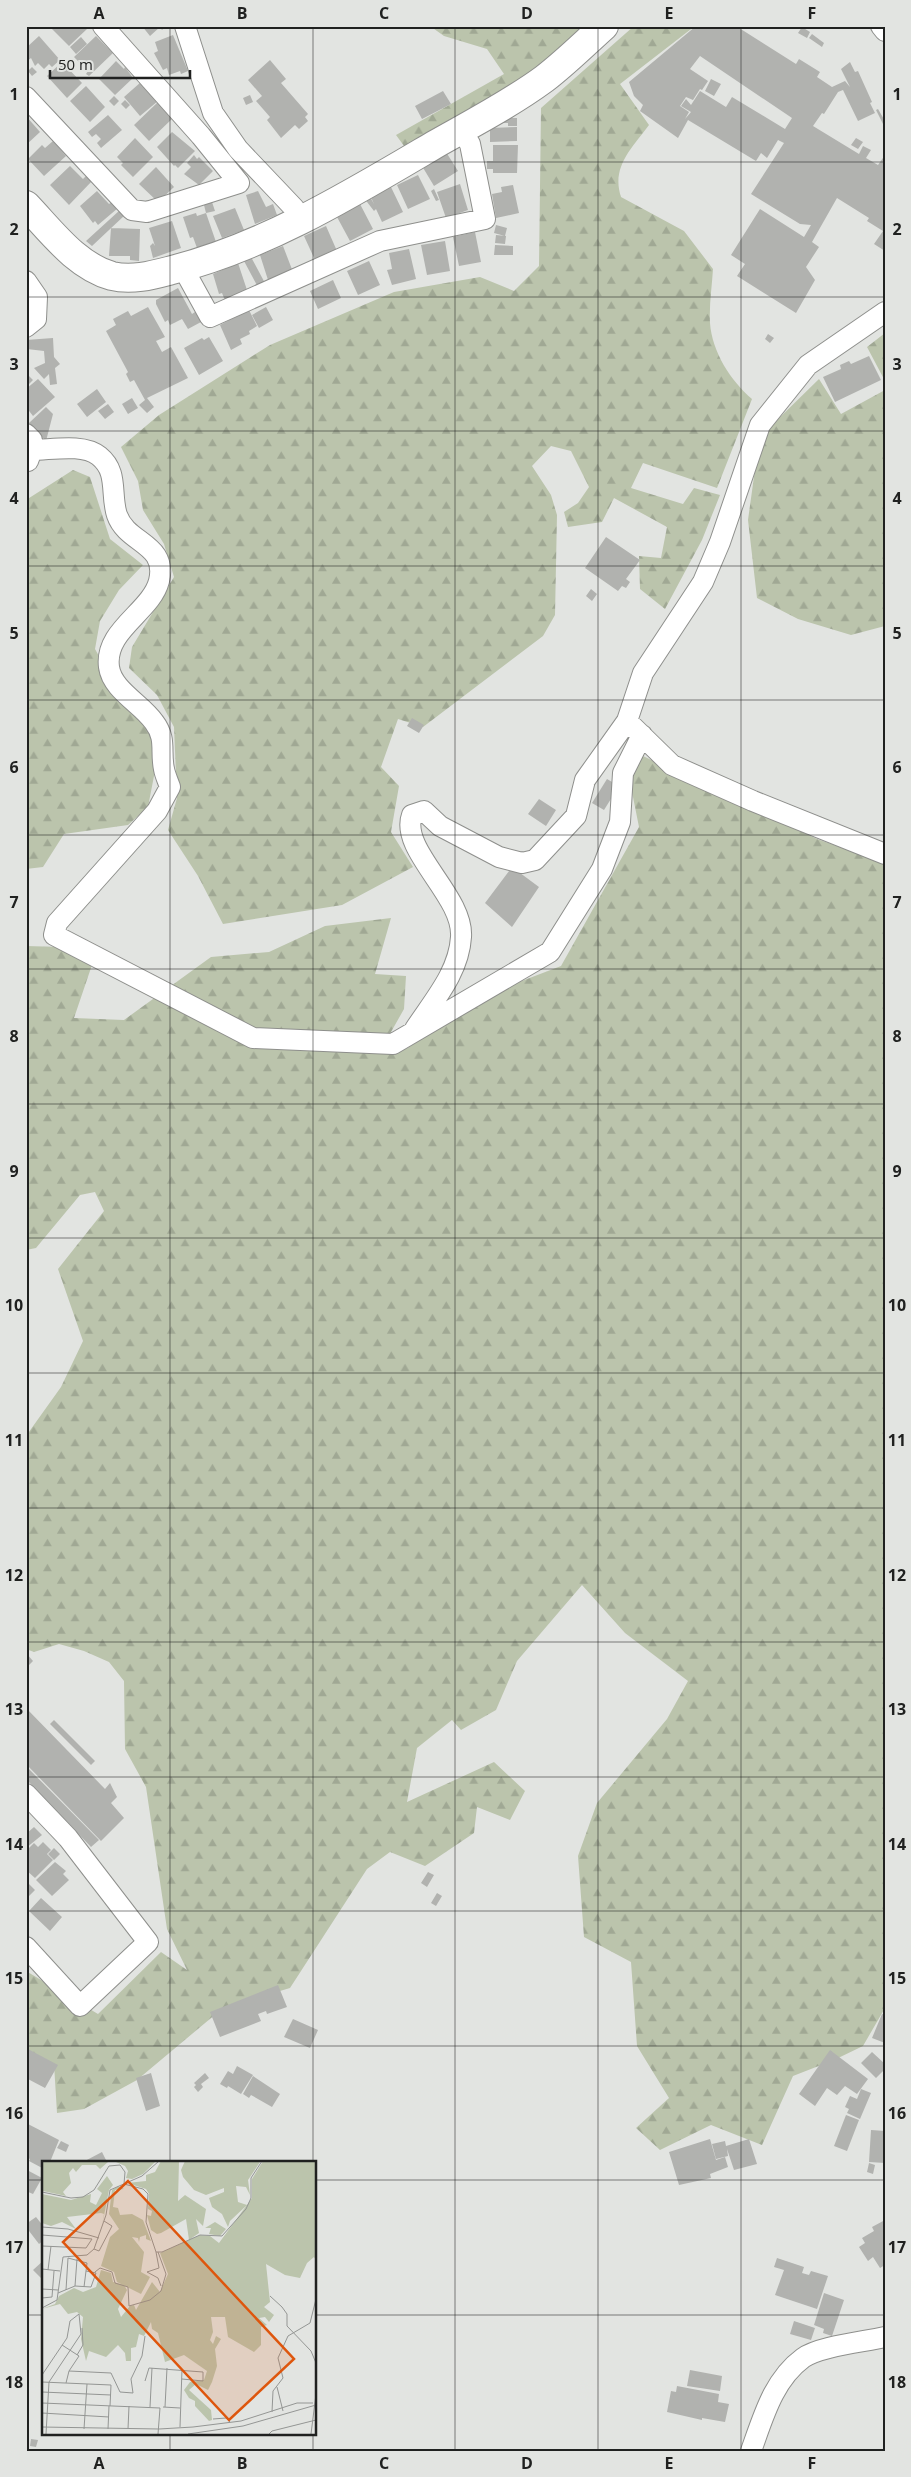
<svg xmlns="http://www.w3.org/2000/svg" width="911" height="2477" font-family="'Open Sans',sans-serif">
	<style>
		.forest { fill: url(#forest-firs) }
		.building { fill: #b1b2af; fill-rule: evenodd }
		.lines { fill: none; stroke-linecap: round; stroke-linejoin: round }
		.street-casing { stroke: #8e8f8c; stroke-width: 22 }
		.secondary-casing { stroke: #8e8f8c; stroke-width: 30 }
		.street { stroke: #fff; stroke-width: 20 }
		.secondary { stroke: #fff; stroke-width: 28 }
		.grid { fill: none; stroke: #202120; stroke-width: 1; stroke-opacity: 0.55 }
		.inset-road { fill: none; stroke: #949694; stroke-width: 1 }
		.view { fill: #de560d; fill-opacity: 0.15; stroke: #de560d; stroke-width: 2.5 }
		.inset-edge { fill: none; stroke: #202120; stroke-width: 2.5 }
		.neatline { fill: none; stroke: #202120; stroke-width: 2 }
		.grid-label { font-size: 16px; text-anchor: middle; font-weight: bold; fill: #202120 }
	</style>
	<defs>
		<pattern id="forest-firs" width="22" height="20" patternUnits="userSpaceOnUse" patternTransform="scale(1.25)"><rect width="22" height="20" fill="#bbc4ac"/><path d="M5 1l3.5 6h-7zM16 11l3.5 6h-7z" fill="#a0a894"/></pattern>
	</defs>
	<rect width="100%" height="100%" fill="#e2e4e1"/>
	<!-- forest -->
	<path class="forest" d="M430,26H592L541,69L407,150L396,135L504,74L487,49L444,36Z
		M634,26H695L620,84L649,125C632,148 611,167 621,197L684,231L713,269C712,286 709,305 710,323C712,352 731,381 752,399L717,488L643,463L631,488L683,504L694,488L720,495L702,540L665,609L640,589L639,556L661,558L667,527L614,498L602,522L568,527L564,512L578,503L589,487L571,451L551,446L532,466L551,495L557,515L555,615L543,636L423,727L398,719L381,767L399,786L391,832L413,867L342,905L223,924L198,876L168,830L177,798L174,727L157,695L129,668L132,647L174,577L164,544L143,510L138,481L121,447L159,415L270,345L394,292L480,277L514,291L539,266L541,108Z
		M885,333V381L867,347Z
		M819,379L841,414L885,390V626L851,635L798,619L757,598L748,520L757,455L771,426Z
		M73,470L90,477L110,539L143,565L119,590L100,621L95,649L114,683L160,745L148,807L128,825L64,834L43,867L26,869V500Z
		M643,756L817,839L885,863V2008L863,2046L834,2060L793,2076L762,2145L711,2125L660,2150L636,2128L669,2098L637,2046L631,1962L584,1937L578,1856L597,1803L667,1719L688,1681L625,1633L582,1585L517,1661L496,1710L461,1730L452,1720L417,1748L407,1802L494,1762L525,1791L510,1820L477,1807L474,1833L425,1866L390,1852L367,1869L290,1988L223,2008L137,2080L84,2109L57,2113L54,2064L26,2052V1971L98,2014L161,1952L187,1970L167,1929L146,1787L125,1749L124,1681L109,1662L84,1651L59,1644L34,1652L26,1649V1436L61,1387L83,1341L58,1269L104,1211L95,1192L80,1195L36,1248L26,1250V946L61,947L94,959L74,1018L124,1020L211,957L269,952L325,926L391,918L375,974L406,976L404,1009L382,1048L406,1049L498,990L561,966L639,827L630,782Z"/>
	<!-- building -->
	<path class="building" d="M49,26H84L87,29L69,46Z
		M142,26H166L162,30L160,27L150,36Z
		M696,26H736L796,64L799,59L820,72L817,77L832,87L845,81L850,87L841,69L850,62L855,72L858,71L872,102L870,103L875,113L858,121L843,90L838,92L824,114L822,113L813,126L859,154L863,146L871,150L866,158L878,165L885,155V251L874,244L883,231L867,221L869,218L837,198L812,242L819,247L806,267L815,280L796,313L737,276L745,264L731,255L760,209L804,237L811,225L800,224L751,194L784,143L778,140L767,158L761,153L756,161L688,120L678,138L640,111L643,105L634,96L629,82ZM700,56L792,118L785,129L732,97L726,107L700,91L691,105L686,99L681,106L691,112L685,119L689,112L677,104L680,106L686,97L693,100L700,89L702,90L708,81L690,69Z
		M802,27L810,32L807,38L798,33Z
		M812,34L824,43L822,47L809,38Z
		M173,35L188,71L181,74L180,71L169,75L167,68L163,70L154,53L158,51L155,42Z
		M39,36L60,60L52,67L49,64L44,69L38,63L35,66L31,58L26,62V48Z
		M96,36L113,53L89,76L86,74L88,71L74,57Z
		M81,37L87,44L76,54L70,47Z
		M270,60L286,79L281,83L308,114L305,117L308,121L299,129L295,125L281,138L267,120L270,117L256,101L262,96L248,80Z
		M116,61L124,69L125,67L133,78L115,95L99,79Z
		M62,62L82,83L67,98L47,76Z
		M32,67L37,72L32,76L28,71Z
		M711,79L721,84L714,96L705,91Z
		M141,82L158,101L140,116L124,97Z
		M86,86L105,107L90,122L70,101Z
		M443,91L451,104L422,119L415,106Z
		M250,95L253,102L246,105L243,98Z
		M114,96L119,101L114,106L109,101Z
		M125,100L130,105L126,109L121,104Z
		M158,102L173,118L149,141L134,125Z
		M878,109L885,121V128L876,110Z
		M108,115L122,130L101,148L97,143L101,139L96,134L92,137L88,132Z
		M26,116L40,132L26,145Z
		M504,118H517V126H508V123H504Z
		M517,127V141L490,142V128Z
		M172,132L195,151L178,168L175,165L174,166L157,147Z
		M135,138L153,157L133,177L121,165L123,163L117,157Z
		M856,138L863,142L858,149L851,145Z
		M53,141L66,156L44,176L28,159L42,145L45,148Z
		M493,145H518L517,173H493V169H487V161H493Z
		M446,152L458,171L434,186L422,166Z
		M194,155L197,159L199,157L213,171L199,185L184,174L191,167L187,163Z
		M70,166L83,179L87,175L92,181L69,205L50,185Z
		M156,167L174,187L158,202L139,184Z
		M418,175L430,199L408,209L397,185Z
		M460,184L468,210L446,218L437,192Z
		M390,185L403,212L382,222L376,209L374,211L364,198L369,195L374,204L370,195Z
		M513,185L519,213L496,218L492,194L502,192L501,187Z
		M434,189L439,200L436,201L431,191Z
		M97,191L109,204L112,202L118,208L98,225L95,221L93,223L80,206Z
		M258,191L266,207L273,204L277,215L255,224L246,195Z
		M212,202L215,211L206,213L204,205Z
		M360,204L373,229L350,241L337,217Z
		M235,208L244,230L222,238L213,216Z
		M120,210L125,215L92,246L86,241Z
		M196,213L197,216L206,213L216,242L197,248L193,237L190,238L183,217Z
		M172,221L181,248L153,258L150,246L153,243L155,246L149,228Z
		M496,225L507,228L505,236L494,233Z
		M326,226L337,251L315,260L304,236Z
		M111,228L140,229L139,261L130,260V256H109Z
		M475,232L481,262L459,266L453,237Z
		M496,235L506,236L505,244L495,243Z
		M445,241L450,271L427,275L421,245Z
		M495,245L513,246V255H494Z
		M283,246L293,272L268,280L260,255Z
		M409,249L416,279L392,285L387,270L392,269L389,253Z
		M251,257L266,285L259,289L244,261Z
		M369,261L380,285L358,295L347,271Z
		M238,263L248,293L226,303L222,293L219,294L213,274Z
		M333,280L341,298L318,309L310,291Z
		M178,288L192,314L195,312L201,322L188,329L182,319L170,325L168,320L165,322L156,304V300Z
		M148,307L165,337L156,341L162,352L171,347L188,378L147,398L154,407L147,413L139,405L145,400L134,380L130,382L126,374L128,372L106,331L116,325L113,319L128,311L131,316Z
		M266,307L273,320L259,328L252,315Z
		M249,310L257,326L249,331L250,334L240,339L242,344L231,350L220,325Z
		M768,334L774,338L770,343L765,339Z
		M209,337L223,361L199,375L184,348L202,338L204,340Z
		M53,338L54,357L60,364L55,368L57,384L50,385L49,374L44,379L34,368L45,363L44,351L27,349L26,340Z
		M869,356L881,380L835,402L823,377L841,369L840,365L849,361L851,364Z
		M26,373L33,380L26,387Z
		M38,379L55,397L33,416L26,407V389Z
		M97,389L106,402L87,417L77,404Z
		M132,398L138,408L128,414L122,404Z
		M108,404L114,412L105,419L98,411Z
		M46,407L53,414L46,441L29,423Z
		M606,537L640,560L626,579L630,582L626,588L622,586L618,591L585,568Z
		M591,589L597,594L592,601L586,596Z
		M412,718L424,725L419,733L407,726Z
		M607,779L619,786L604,810L592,803Z
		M539,799L556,810L546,826L528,814Z
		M512,867L539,887L512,927L485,903Z
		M26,1653L33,1661L26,1668Z
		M26,1708L105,1789L110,1783L117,1797L111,1803L124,1818L101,1841L26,1764Z
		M54,1720L95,1761L91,1765L50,1724Z
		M26,1766L99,1840L91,1847L26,1779Z
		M34,1827L42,1835L26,1848V1834Z
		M43,1842L51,1850L47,1854L53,1860L35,1878L26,1870V1851L34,1843L38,1847Z
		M54,1848L60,1854L54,1860L48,1854Z
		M55,1862L66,1871L63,1874L69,1880L52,1896L36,1880Z
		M428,1872L434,1875L427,1887L421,1883Z
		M26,1881L35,1890L26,1899Z
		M437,1893L442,1896L436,1906L431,1903Z
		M41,1898L62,1917L50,1931L29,1911Z
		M278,1985L287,2007L267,2014L266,2011L258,2014L261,2021L220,2037L210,2012Z
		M882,2014L885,2015V2043L872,2038Z
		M293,2019L318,2030L310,2048L284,2037Z
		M26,2048L58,2065L45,2088L26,2078Z
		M830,2050L868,2079L857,2094L845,2086L837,2095L827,2088L815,2106L799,2094Z
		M872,2052L885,2064V2069L876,2078L861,2063Z
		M237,2066L253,2075L241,2094L228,2086L227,2088L220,2084L228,2071L233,2074Z
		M151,2073L160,2106L146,2111L136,2078Z
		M205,2073L209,2078L201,2084L203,2087L198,2092L194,2087L196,2085L194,2083Z
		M253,2076L280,2094L272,2107L251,2095L249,2098L243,2094Z
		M861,2089L871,2093L860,2119L847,2113L849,2109L845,2107L850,2096L857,2099Z
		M846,2115L859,2120L847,2151L834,2146Z
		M26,2123L59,2140L50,2162H44V2169L29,2161L30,2159L26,2157Z
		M871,2130L885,2131V2163L869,2162Z
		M710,2139L716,2160L725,2157L728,2167L710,2174L711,2178L679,2185L669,2152Z
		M749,2139L757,2164L734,2170L727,2149L728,2156L716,2159L712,2144L725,2141L726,2146Z
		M61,2141L69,2145L66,2152L57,2148Z
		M102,2152L107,2162H83Z
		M869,2163L875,2165L873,2174L867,2172Z
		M27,2170L42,2178L33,2194L26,2191Z
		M36,2217L44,2227V2240L39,2244L26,2227V2224Z
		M885,2220V2265L880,2268L873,2257L868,2261L859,2247L865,2243L862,2238L874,2231L872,2227Z
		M777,2258L804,2267L802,2273L809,2275L811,2271L828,2276L817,2309L775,2295L784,2270L774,2267Z
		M44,2260V2281L33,2270Z
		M824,2293L844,2300L832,2336L823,2333L824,2329L814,2325Z
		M794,2321L815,2328L811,2340L790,2334Z
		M690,2370L722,2376L720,2391L687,2386Z
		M677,2386L719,2394L718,2402L729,2404L725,2422L702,2418V2420L667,2412L671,2391L676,2392Z
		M31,2439L38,2440L36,2447L30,2446Z"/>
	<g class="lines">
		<defs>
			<path id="street" d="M185,26L213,113L238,149L294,208L298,221
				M881,26L885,31
				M26,97L132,210L147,212L239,183L201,136L103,26
				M183,268L210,317L380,241L485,219L470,144L461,130
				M26,281L37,297L36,319L26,327
				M885,312L808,365L760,425L720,542L703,582L643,673L627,721L672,765L753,801L885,854
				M26,434L32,440V450L28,461
				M32,450C51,450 83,443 99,456C119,472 110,494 117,515C127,544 168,543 159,581C151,612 104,630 109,667C112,690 142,704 154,722C167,739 160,751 164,769C165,775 168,781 170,787L157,811L57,923L54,935L253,1038L393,1044L550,952L602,869L620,822L623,773L642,735
				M415,1029C434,1000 459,972 461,937C464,896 399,850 412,815L424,811L440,826L499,857L522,863L535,860L576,816L585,780L627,721
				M26,1794L68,1838L148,1942L80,2006L26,1947
				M751,2451C763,2418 773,2380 803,2358C820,2346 864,2342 885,2337"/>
			<path id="secondary" d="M26,205C51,231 76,266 112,276C132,281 153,275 172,270C266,246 351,194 434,145C471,124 510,104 544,79C565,63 584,44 604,26"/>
		</defs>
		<!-- street casing -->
		<use href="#street" class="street-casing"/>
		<!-- secondary casing -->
		<use href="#secondary" class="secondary-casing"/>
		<!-- street -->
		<use href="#street" class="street"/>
		<!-- secondary -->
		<use href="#secondary" class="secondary"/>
	</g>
	<!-- grid -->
	<path class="grid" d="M170,26V2162M313,26V2162M455,26V2451M598,26V2451M741,26V2451M26,162H885M26,297H885M26,431H885M26,566H885M26,700H885M26,835H885M26,969H885M26,1104H885M26,1238H885M26,1373H885M26,1508H885M26,1642H885M26,1777H885M26,1911H885M26,2046H885M26,2180H44M315,2180H885M26,2315H44M315,2315H885M170,2433V2451M313,2433V2451"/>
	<!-- overview -->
	<g transform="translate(42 2161)">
		<rect width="274" height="274" fill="#e2e4e1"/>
		<path d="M0,0H114L101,13L90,18L84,17L86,10L83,5L74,1H66L58,8L54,4H40L34,11L31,7L27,12L29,22L21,31L24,35L1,30ZM119,0H137L136,40L143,34L164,48L161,65L154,58L157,72L147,79L144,58L119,72L115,73L109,69L105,54L109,55L110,50L106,48L107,33L104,28L85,22L104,20V14L113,11ZM143,0L218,1L206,19L208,34L204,26L194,25L196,41L205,44L188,60L186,66L180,53L170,46L167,37L182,31V27L164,34L152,29L141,16L139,9ZM221,0H274V99L272,96L265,102L258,117L243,114L224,103L228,141L222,146L232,154L227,161L223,156L217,157L225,164L219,166V184L212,191L186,176L183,156H169L171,171L168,179L171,183L174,175L179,178L173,188L175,205L170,221L166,229L154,223L147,229L169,249L170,259L167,260L153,245V240L147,237L142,229L148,221L162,219L165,210L142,194L123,201L116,172L110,168L109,161L102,175L97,173L94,186L89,187V200H84L83,192L76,184L64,196L47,190L44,200L39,178L41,156L35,151L26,153L18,143L0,148L13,143L17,135L32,127L41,131L54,126L59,109L69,112L71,121L82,124L85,129L76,148L79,156L88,145L92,144L94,149L110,121L118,131L126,113L118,92L158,74L168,75L177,82L210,37V18ZM65,15L71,24L67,29L60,65L62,53L59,52L25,56L34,68L20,61L9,65L0,62V33L29,39L49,33L48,41L54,44L60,32L55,28ZM76,25L82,28L73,29L71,46L76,47L78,54L90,53L101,59L109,80L104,78V74L98,76L97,81L96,77L90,76L102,91L99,111L108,116L99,133L75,121L72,111L59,105L68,76L77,68L67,53L70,29ZM173,61L184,68L178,75L167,73L169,67H163Z" fill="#bbc4ac"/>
		<path class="inset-road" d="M0,31L29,37L41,36L52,29L67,5L78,4L83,11L82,23L101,28L106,33L104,61L114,91H120L158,74L180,75L204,48L209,37V17L220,0M0,66L26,68L57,77M0,74L50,78L44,87L0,85M52,88L57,90L70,65L62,60M0,108L18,110M6,109L9,85M53,111L58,107L70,111L73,122L86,126L87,145L108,139L119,130L124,113L116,91M105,111L117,107L114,91M105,111L116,117L119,125M33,125L35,98M0,128L16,129M24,129L26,97L45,102L42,126M16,132L33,125L49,126L54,112L44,110M228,135L240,146L245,153V165L269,190L274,202M0,137L10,136L12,110M0,147L15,139L21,96L45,94L52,88L64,54L68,29L100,15L117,0M20,184L37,195L27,210L24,222M35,194L41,184L40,167M27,210L69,212L78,231L91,232L89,218L100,195L103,175M0,214L25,177L28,160L37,153L39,173L7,221L4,273M103,220L107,207L161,211V220L140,218M0,221L69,224L68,245M235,226L241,250M0,231L69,234M0,242L118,247L116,273M108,246L110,207M121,246L138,247M123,246L125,207M230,251L231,230L241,217L236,197L246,175L268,162L274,138M0,252L67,256M171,258L184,257L188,261M0,266L117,268L151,266L199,260L255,242H271M138,266L140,208M42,268L45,223M66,268L67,245M86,268L87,245M146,273L201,265L274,244M227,273L230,270L274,259M269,273L274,233"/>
		<path class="view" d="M86,20L252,198L187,259L21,81Z"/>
		<rect width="274" height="274" class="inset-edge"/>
	</g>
	<!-- border -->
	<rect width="911" height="2477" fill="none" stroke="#e2e4e1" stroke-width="55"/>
	<!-- scale -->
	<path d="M50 70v8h140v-8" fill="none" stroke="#202120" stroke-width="2.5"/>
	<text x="58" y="70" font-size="15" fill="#202120" stroke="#e2e4e1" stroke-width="4" paint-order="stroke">50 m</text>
	<rect x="28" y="28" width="856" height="2422" class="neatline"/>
	<g class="grid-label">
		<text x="99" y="19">A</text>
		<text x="242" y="19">B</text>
		<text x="384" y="19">C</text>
		<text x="527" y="19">D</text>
		<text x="669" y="19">E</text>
		<text x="812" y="19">F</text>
		<text x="14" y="100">1</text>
		<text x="897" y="100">1</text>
		<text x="14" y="235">2</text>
		<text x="897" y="235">2</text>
		<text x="14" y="370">3</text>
		<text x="897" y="370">3</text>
		<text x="14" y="504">4</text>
		<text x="897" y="504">4</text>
		<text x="14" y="639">5</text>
		<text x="897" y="639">5</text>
		<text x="14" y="773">6</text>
		<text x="897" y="773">6</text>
		<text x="14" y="908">7</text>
		<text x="897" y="908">7</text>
		<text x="14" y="1042">8</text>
		<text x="897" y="1042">8</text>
		<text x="14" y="1177">9</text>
		<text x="897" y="1177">9</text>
		<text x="14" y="1311">10</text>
		<text x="897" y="1311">10</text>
		<text x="14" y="1446">11</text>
		<text x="897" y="1446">11</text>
		<text x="14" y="1581">12</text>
		<text x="897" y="1581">12</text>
		<text x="14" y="1715">13</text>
		<text x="897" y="1715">13</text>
		<text x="14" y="1850">14</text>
		<text x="897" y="1850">14</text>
		<text x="14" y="1984">15</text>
		<text x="897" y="1984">15</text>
		<text x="14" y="2119">16</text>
		<text x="897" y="2119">16</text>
		<text x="14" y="2253">17</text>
		<text x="897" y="2253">17</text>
		<text x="14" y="2388">18</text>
		<text x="897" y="2388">18</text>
		<text x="99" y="2469">A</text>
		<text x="242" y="2469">B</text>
		<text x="384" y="2469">C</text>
		<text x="527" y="2469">D</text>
		<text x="669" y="2469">E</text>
		<text x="812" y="2469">F</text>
	</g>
</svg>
